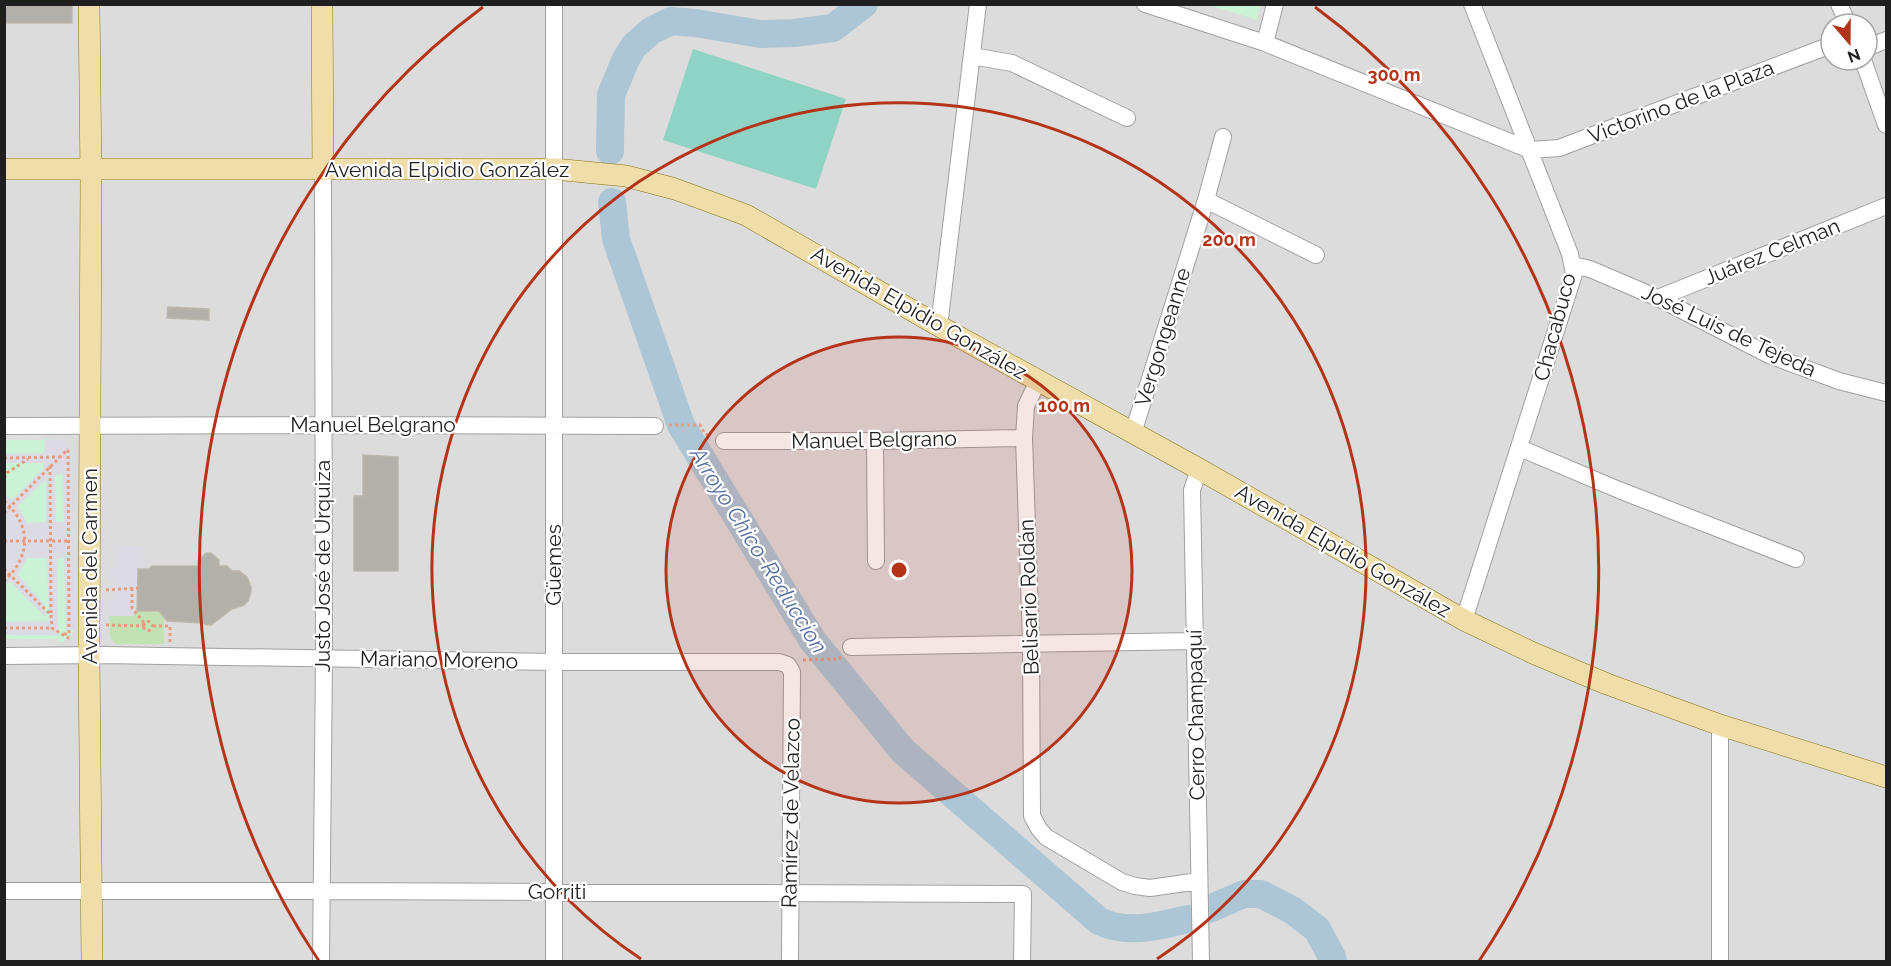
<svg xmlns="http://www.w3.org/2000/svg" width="1891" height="966" font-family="Raleway,sans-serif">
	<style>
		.residential { fill: #dddcdc; fill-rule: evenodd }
		.grass { fill: #c2e2b3 }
		.park { fill: #c9f3d4 }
		.pitch { fill: #8ed3c4 }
		.parking { fill: #dfdfdf }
		.plaza { fill: #dcdbe4; fill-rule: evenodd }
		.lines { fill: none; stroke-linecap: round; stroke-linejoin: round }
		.river { stroke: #acc6d6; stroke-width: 28 }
		.building { fill: #b3afa9; stroke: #beb7ab; stroke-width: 1.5 }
		.minor-casing { stroke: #a0a0a0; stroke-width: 18 }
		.major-casing { stroke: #867413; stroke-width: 22 }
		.path { stroke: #e89b7e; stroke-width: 3; stroke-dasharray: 3 3; stroke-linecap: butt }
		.minor { stroke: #fff; stroke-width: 16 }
		.major { stroke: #f0deaa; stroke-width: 21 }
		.ring { fill: none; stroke: #b4341a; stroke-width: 3 }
		.labels { text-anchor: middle; stroke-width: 4.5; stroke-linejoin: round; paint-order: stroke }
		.street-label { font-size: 21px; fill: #1f1f1f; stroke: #fff }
		.water-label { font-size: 22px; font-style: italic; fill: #5770a2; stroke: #fff }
		.centre { fill: #b4341a; stroke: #fff; stroke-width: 3 }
		.ring-label { font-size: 18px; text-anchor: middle; font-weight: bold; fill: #b4341a; stroke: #fff; stroke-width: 4.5; stroke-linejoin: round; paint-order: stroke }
	</style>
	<rect width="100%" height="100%" fill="#eeede6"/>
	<!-- residential -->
	<path class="residential" d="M5,5H1886V961H5ZM1831,24H1867V60H1831Z"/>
	<!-- grass -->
	<path class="grass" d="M149,608L152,612H156L160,608L164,615V644H115L110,638L109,616H133L137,611H149Z"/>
	<!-- park -->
	<path class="park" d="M1209,5L1260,4V5L1257,20Z
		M62,439L74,451L75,630L63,642H58L57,639H5L4,440Z"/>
	<!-- pitch -->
	<path class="pitch" d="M693,49L846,99L816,189L663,140Z"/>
	<!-- parking -->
	<path class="parking" d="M4,426H40L45,440H5Z
		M58,639L53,655L5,656L4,640Z"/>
	<!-- plaza -->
	<path class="plaza" d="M62,439L74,451L75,630H66L64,558H57L58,635H5V622L49,621L47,558H27L18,575L45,605V617L11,582L4,586L5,577L6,576L4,574V508L6,507L5,505V495L12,500L44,468V463H5V454L44,453L45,440ZM63,474L64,522H56L55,475ZM46,479V522L27,523L18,506Z
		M117,546H143L144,569L138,570L137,611L133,616H109V599L114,595L115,588L114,581L109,578V568H117Z"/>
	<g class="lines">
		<!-- river -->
		<path class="river" d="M610,151L611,95L626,59L634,46L651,31L671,21L695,23L760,34L794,33L833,28L864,4
			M612,202L616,239L681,425L813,641L903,751L1099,921C1127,935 1160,926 1188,919
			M1209,909L1244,894H1261L1292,910L1317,929L1332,957L1333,962"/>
	</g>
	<!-- building -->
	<path class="building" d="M4,4H72V23H4Z
		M168,307L209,309V320L167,318Z
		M363,455L398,457V571H354V496H363Z
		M206,553H211L219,560V566H227L232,571H239L247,577L251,587V592L248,601L244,605L232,609L211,625H206L203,623L167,621L159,611H137L138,569H149L152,566H198V561Z"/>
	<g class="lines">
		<defs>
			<path id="minor" d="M554,4V962
				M1145,4L1265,43L1530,150L1559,148L1831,45
				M1839,4L1848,24
				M1265,43L1275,4
				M1867,48L1886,40
				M972,56L1012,63L1127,118
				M1863,60L1886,125
				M1206,200L1316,255
				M1573,265L1590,269L1658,298L1769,355L1839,381L1886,393
				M1658,298L1886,206
				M939,326L978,4
				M1038,381L1026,406L1024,438L1031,643L1032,816L1039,829L1046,837L1122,882L1135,886L1150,888L1199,881
				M4,426L323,425L655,426
				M1133,433L1206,200L1223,137
				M724,441H875L1024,438
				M875,441L876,561
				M1520,448L1619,490L1796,559
				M1199,469L1192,490L1201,962
				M1464,620L1574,274L1570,254L1472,4
				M851,647L1195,641
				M4,656L102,655L554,662H779L788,665L792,672L790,962
				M4,891H321L1023,894L1022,962
				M321,962L324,658L323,170
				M1720,962V725"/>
			<path id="major" d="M89,4L91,176L89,655L92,962
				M322,4L323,170
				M4,169H554L626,176L675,189L746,215L939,326L1199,469L1464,620L1533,653L1607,684L1720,725L1886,777"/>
		</defs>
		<!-- minor casing -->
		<use href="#minor" class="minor-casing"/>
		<!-- major casing -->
		<use href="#major" class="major-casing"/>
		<!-- path -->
		<path class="path" d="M669,425H700L705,434L711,436
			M4,458L59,457
			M50,466L51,615
			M4,471L7,474L4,478
			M7,473L28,459
			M4,501C32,525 31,557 4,581
			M4,513L68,449
			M4,541H70
			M4,569L51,615L52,628L70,639
			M132,588V608L145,624
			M106,590L138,588
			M143.5 626a4.5 4.5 0 1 1 9 0a4.5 4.5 0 1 1-9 0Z
			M106,625L144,626
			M153,626H170V642
			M4,628H52
			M64,634H69L68,448
			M803,660L838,659L841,657"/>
		<!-- minor -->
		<use href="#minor" class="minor"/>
		<!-- major -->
		<use href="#major" class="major"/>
	</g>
	<!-- distance rings -->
	<circle cx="899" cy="570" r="233" fill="#b4341a" fill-opacity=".12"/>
	<g class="ring">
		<circle cx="899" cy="570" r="233"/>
		<path d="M641 959A467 467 0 1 1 1157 959"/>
		<path d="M319 961A700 700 0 0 1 483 7M1315 7A700 700 0 0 1 1479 961"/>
	</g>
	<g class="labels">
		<!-- street labels -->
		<g class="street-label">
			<text transform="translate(1681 102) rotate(-21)" y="7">Victorino de la Plaza</text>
			<text x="447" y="177">Avenida Elpidio González</text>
			<text transform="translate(1772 252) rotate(-22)" y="7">Juárez Celman</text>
			<text transform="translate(919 313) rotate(30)" y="7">Avenida Elpidio González</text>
			<text transform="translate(1555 327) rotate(-75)" y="7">Chacabuco</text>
			<text transform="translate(1729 331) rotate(25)" y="7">José Luis de Tejeda</text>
			<text transform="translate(1163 337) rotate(-73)" y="7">Vergongeanne</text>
			<text x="373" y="432">Manuel Belgrano</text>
			<text transform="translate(874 440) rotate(-1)" y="7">Manuel Belgrano</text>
			<text transform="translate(1343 551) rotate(30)" y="7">Avenida Elpidio González</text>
			<text transform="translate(554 565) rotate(-90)" y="7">Güemes</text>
			<text transform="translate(90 566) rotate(-90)" y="7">Avenida del Carmen</text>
			<text transform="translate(323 566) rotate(-90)" y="7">Justo José de Urquiza</text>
			<text transform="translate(1029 597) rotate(-92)" y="7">Belisario Roldán</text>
			<text transform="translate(439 660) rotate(1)" y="7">Mariano Moreno</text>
			<text transform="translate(1196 715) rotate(-91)" y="7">Cerro Champaquí</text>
			<text transform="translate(791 813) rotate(-89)" y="7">Ramírez de Velazco</text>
			<text x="557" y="899">Gorriti</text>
		</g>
		<!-- water labels -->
		<g class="water-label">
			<text transform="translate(759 550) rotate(58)" y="8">Arroyo Chico-Reduccion</text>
		</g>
	</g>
	<circle cx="899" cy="570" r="9" class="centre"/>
	<g class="ring-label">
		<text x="1394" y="81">300 m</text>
		<text x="1229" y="246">200 m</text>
		<text x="1064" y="412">100 m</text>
	</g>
	<!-- border -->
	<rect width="1891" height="966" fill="none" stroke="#1f1f1f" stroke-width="12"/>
	<!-- north arrow -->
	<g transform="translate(1849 42) rotate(160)"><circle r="28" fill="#ffffff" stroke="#a5a5a5" stroke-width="1.5"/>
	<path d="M0-4.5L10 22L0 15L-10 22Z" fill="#b4341a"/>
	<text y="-9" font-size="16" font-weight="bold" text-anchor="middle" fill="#1f1f1f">N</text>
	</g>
</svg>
